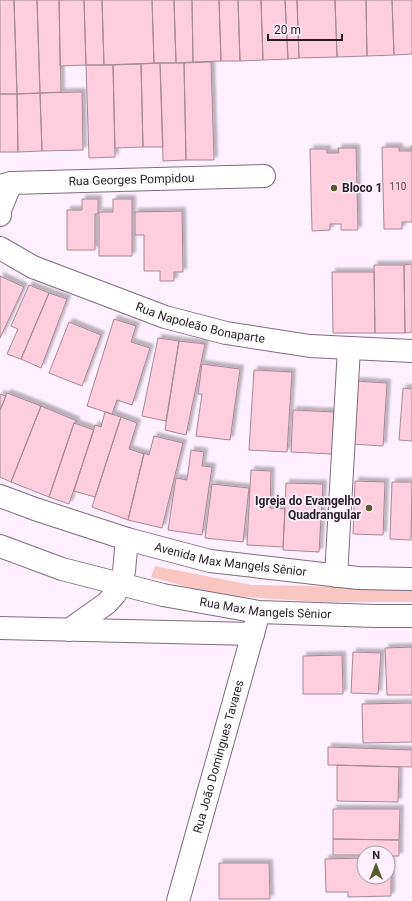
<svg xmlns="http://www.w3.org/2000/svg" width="412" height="901" font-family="Roboto,sans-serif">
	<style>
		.green { fill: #f9c6c1 }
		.building { fill: #fecedf; stroke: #a68893; filter: url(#shadow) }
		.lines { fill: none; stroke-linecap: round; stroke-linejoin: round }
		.minor-casing { stroke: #7e6b7f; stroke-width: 24 }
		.minor { stroke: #fff; stroke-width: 22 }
		.poi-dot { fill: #575c2a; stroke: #fef0fe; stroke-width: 1.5 }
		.labels { text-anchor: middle; stroke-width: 3.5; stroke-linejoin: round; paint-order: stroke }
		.number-label { font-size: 10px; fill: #5b4954 }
		.street-label { font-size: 12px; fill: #251d25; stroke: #fef0fe }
		.poi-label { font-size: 12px; font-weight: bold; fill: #251d25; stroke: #fef0fe; text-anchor: start }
	</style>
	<defs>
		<filter id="shadow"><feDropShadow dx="3.5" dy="-3.5" stdDeviation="1" flood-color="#0004"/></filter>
	</defs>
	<rect width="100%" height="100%" fill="#fef0fe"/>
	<!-- green -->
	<path class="green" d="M155,566L252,585L412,588V602H321L243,597L195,589L151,577Z"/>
	<!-- building -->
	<path class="building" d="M0,0H14L17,94H0Z
		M14,0H37L40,93L17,94Z
		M37,0H59L61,92L40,93Z
		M59,0H84L86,65L60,66Z
		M84,0H102L104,65H86Z
		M102,0H152L154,63L104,65Z
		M152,0H174L176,63H154Z
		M174,0H192L193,62L176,63Z
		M192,0H219L221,61L193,62Z
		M219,0H238L240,61H221Z
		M238,0H261L263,60L240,61Z
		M261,0H285L288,59L263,60Z
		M285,0H297L299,58L288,59Z
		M297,0H335L337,57L299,58Z
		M335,0H366L367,56L337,57Z
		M366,0H392L394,55L367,56Z
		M392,0H412V54L394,55Z
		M211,62L214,160H186L184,63Z
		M160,63H184L186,160L163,161Z
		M160,63L163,147H143L141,64Z
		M141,64L143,147L115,148L113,65Z
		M86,65H113L115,157L89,158Z
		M82,92L83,150L42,151L40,93Z
		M40,93L42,151L18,152L17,94Z
		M0,94H17L18,152H0Z
		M411,146H412V222H402V229H384L382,147H399V151H411Z
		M338,148H356L358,230H341V224H330V230L312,231L310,149H327V153H339Z
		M82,199H98V214H95V250H67V210H82Z
		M113,199H132V256H99V212H113Z
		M182,211L183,272H174V281H160V271H144V235H135V212Z
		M412,264V332L405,333L404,265Z
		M374,265H404L405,333H375Z
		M332,272H374L375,333H333Z
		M0,276L24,287L0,338Z
		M29,285L49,293L21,359L7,354L18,329L11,326Z
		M49,293L67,299L41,368L21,359Z
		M114,319L136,326L131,342L150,348L132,405L117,400L112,414L87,406Z
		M69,322L101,335L82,386L49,373Z
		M158,338L179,341L166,421L142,416Z
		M179,341L205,344L186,435L165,430Z
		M202,364L240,369L230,440L196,436L202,394H198Z
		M254,370L292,372L287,452L249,450Z
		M355,381L387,383L383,446L351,444Z
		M403,388L412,389V441L399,440Z
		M7,393L41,406L11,482L0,477V410Z
		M0,394L6,396L0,410Z
		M41,406L77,421L74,423L49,497L11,482Z
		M293,410L334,412L332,454L291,452Z
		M105,412L121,417L95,497L74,491L95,425L101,427Z
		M121,417L137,423L129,449L144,454L128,520L92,507Z
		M74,423L94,430L69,504L49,497Z
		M154,436L183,443L162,528L128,520L144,453L149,455Z
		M191,450L204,452L202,466L212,467L202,535L168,530L176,478L187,480Z
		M251,470L271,471L270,508L285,509L283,547L247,545Z
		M355,481L385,482L383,535L353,534Z
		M392,482H412L411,540L390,539Z
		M286,483L323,484L319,552L283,550Z
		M212,484L249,488L243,542L205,538Z
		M412,647V695H387L385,648Z
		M353,652L381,653L378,694L351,693Z
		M342,655L343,694H303V656Z
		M412,703V742L363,743L362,704Z
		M328,747L412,750V767L328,765Z
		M337,765L399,767L398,802L337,801Z
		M333,809H400L399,840L333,839Z
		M333,839L399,840V856H388V853H364V855H333Z
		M364,858V877H388V858H391V896L348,897V892H326L325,859Z
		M219,863H269L270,899H219Z"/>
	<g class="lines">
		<defs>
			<g id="minor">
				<path id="s1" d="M0,186L11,183L264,176"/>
				<path d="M0,215V210L11,183"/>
				<path id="s2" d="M0,248L33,267L165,317L226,333L310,346L412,351"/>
				<path id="s3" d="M0,496L35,509L127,539L210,561L358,578L412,579"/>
				<path id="s4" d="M0,546L62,569L163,595L259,612L375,616H412"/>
				<path d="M336,576L349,348"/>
				<path d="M0,628L253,634"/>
				<path d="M69,630L107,603L115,594L120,584L124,571L127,539"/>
				<path id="s5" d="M178,901L259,612"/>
			</g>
		</defs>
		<!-- minor casing -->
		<use href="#minor" class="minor-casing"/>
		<!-- minor -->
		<use href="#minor" class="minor"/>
	</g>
	<!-- markers -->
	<g class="poi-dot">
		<circle cx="334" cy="188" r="4"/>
		<circle cx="369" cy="508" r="4"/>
	</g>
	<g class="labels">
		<!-- number labels -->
		<g class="number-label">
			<text x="398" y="190">110</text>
		</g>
		<!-- street labels -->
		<g class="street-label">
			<text dy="4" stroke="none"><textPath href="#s1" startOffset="132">Rua Georges Pompidou</textPath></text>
			<text dy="4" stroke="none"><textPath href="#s2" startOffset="215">Rua Napoleão Bonaparte</textPath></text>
			<text dy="4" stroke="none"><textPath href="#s3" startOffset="240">Avenida Max Mangels Sênior</textPath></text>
			<text dy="4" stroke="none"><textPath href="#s4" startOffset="274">Rua Max Mangels Sênior</textPath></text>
			<text dy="4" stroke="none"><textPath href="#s5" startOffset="150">Rua João Domingues Tavares</textPath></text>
		</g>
		<!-- poi labels -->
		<g class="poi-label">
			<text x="342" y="192">Bloco 1</text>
			<text x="361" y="505" text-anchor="end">Igreja do Evangelho<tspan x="361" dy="14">Quadrangular</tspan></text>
		</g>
	</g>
	<!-- north arrow -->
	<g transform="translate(376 865)"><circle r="19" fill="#fef0fe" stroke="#a79ca7"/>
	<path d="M0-3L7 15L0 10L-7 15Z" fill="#575c2a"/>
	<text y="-6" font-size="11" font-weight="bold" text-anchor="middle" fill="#251d25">N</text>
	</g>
	<!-- scale -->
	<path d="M268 34v6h74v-6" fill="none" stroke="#251d25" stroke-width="2"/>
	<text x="274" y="34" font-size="12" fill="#251d25" stroke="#fef0fe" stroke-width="3" paint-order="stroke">20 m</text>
</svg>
